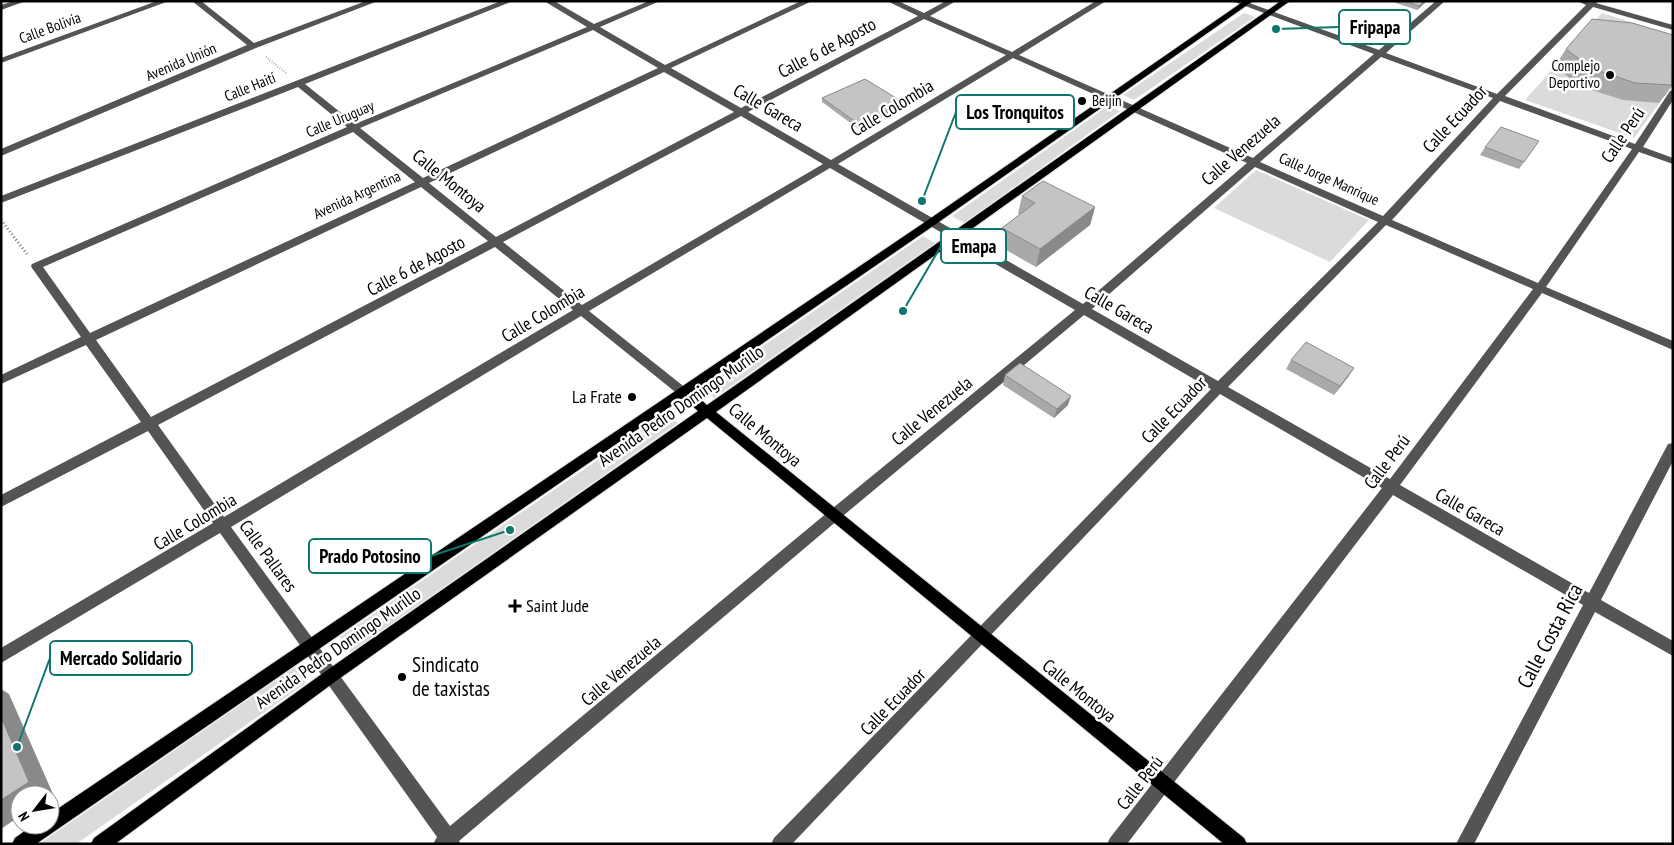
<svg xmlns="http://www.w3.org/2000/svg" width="1674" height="845" font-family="'PT Sans Narrow',sans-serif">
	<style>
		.green { fill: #dbdbdb }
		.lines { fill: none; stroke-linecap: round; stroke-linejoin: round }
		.major-casing { stroke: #dbdbdb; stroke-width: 2 }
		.path-far1 { stroke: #767676; stroke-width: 2.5; stroke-dasharray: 0.5 2; stroke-linecap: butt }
		.path { stroke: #767676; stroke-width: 3; stroke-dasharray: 1 2.5; stroke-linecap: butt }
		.minor { fill: #545454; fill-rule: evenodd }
		.major { fill: #000; fill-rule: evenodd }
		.wall { fill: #a9a9a9 }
		.shaded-wall { fill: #898989 }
		.building { fill: #c4c4c4; stroke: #898989 }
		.poi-dot { fill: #000; stroke: #fff; stroke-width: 2 }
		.labels { text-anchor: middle; stroke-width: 5; stroke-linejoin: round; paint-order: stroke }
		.far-street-label { font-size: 15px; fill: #000; stroke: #fff }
		.far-poi-label { font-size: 15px; fill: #000; stroke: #fff; text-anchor: end }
		.street-label { font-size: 18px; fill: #000; stroke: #fff }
		.poi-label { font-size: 18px; fill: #000; stroke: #fff; text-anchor: end }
		.near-street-label { font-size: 21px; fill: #000; stroke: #fff }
		.near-poi-label { font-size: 21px; fill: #000; stroke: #fff; text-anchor: start }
		.leader { fill: none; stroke: #0f766e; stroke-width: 2 }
		.callout-dot { fill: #0f766e; stroke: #fff; stroke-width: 2 }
		.callout { fill: #fff; stroke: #0f766e; stroke-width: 2 }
		.callout-label { font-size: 19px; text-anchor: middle; font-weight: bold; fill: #000 }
	</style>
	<rect width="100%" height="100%" fill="#fff"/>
	<!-- green -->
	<path class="green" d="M1244,13L1255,17L1134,100L1123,95Z
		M1602,13L1673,35V84L1634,138L1525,100Z
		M1108,106L1120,111L964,223L952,216Z
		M1256,170L1369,220L1330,262L1214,208Z
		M923,236L935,243L714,398L702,388Z
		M666,413L678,423L351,652L340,637Z
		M295,667L306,683L76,844H39Z"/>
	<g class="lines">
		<defs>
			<path id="major" d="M1244,1H1253L936,224L692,392L707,405C899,271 1089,135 1281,1H1290L716,412L1244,838L1247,844H1224L707,418L336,681L115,844H91L94,838L326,671L698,411L683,398L36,844H12L15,838L33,825H50V814L928,220Z"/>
		</defs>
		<!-- major casing -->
		<use href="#major" class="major-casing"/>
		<!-- path-far1 -->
		<path class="path-far1" d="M266,57L286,73"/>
		<!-- path -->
		<path class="path" d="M1,220L27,254"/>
		<!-- minor -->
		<path class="minor" d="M14,1H26L1,10V5Z
			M157,1H169L1,63V58Z
			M192,1H201L254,43L366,1H378L256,48L1,156V149L247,45Z
			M501,1H513L305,84L355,124L587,27L544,1H554L594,24L649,1H660L600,27L665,65L801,1H812L671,68L741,108L918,16L887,1H898L924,13L946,1H956L930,16L1012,52L1096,1H1106L1019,55L1253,158L1374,54L1232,1H1244L1379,50L1436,1H1445L1386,53L1497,94L1586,5L1577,1H1598L1596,3L1673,25V30L1593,7L1505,96L1635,144L1670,91L1673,90V100L1643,147L1673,158V164L1639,152L1546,287L1673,341V350L1542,293L1400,485L1589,593L1668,444L1673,443V461L1601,600L1673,641V656L1595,612L1474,844H1456L1583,605L1393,495L1127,844H1107L1110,838L1382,488L1220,394L792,844H771L774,838L1211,389L1084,315L838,520L459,841L461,844H433L437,837L220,533L1,663V648L213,523L148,431L1,507V495L141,422L86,345L1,384V375L81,337L32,268L31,266L32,264L347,127L298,87L1,203V196ZM924,19L1006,55L831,160L748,112ZM593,30L658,68L423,178L360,128ZM1381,57L1493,98L1383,216L1260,162ZM1013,58L1247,163L1083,304L838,164ZM664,72L734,112L496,237L429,183ZM1500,101L1632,149L1538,283L1392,220ZM741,116L823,164L582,305L503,242ZM353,132L415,182L90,333L43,267ZM1255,167L1378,222L1218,381L1092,309ZM830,168L1075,310L828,512L450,826L231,527L581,316L679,395H687L689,392L687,389L589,311ZM421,187L488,241L151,417L96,340ZM1386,225L1533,289L1390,479L1228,387ZM495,247L573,310L224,517L158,425Z"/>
		<!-- major -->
		<use href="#major" class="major"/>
	</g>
	<!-- wall -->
	<path class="wall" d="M1396,1H1427L1417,10L1396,3Z
		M1566,49L1673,85L1659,103L1623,100L1579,86L1555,66Z
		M822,98L901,106L860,130L822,102Z
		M1485,147L1534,148L1519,169L1480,155Z
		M1022,196L1095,207L1090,225L1036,267L999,246L1002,228L1020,214H1018Z
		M1291,360L1354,368L1348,377L1334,395L1286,369Z
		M1005,375L1068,405L1054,418L1003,385Z"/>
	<!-- shaded-wall -->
	<path class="shaded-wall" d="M1424,1H1427L1417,10L1419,6Z
		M901,101V106L860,130V125Z
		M1095,207L1090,225L1036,267L1040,249Z
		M1354,368L1348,377L1334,395L1340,386Z
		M1071,396L1068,405L1054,418L1057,409Z
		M1,689L9,694L53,794L50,796V795H20V816L1,829Z"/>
	<!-- building -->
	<path class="building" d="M1405,1H1424L1419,6Z
		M1592,19L1632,23L1673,35L1672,85L1635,83L1591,68L1566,49Z
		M865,79L901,101L860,125L822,98Z
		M1501,127L1539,141L1524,162L1485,147Z
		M1043,181L1095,207L1040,249L1002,228L1035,203L1022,196Z
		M1306,342L1354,368L1340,386L1291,360Z
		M1020,363L1071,396L1057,409L1005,375Z
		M1,717L29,782L1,800Z"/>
	<!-- markers -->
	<g class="poi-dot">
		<circle cx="1610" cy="75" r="5"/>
		<circle cx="1082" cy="101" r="5"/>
		<circle cx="632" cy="397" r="5"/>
		<path d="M512.5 598.5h5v5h5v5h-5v5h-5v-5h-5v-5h5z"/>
		<circle cx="402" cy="677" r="5"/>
	</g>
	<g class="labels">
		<!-- far-street labels -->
		<g class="far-street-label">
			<text transform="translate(50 28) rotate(-20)" y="5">Calle Bolivia</text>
			<text transform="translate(181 62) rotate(-23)" y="5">Avenida Unión</text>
			<text transform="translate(250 87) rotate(-22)" y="5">Calle Haití</text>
			<text transform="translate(340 119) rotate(-23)" y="5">Calle Uruguay</text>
			<text transform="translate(1329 179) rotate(24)" y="5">Calle Jorge Manrique</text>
			<text transform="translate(357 195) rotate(-25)" y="5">Avenida Argentina</text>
		</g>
		<!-- far-poi labels -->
		<g class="far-poi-label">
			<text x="1600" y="71">Complejo<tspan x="1600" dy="17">Deportivo</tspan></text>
			<text x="1092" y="106" text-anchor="start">Beijin</text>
		</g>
		<!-- street labels -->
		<g class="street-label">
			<text transform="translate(827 48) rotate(-28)" y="6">Calle 6 de Agosto</text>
			<text transform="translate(768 108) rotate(30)" y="6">Calle Gareca</text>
			<text transform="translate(892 108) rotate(-31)" y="6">Calle Colombia</text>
			<text transform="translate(1455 119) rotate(-47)" y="6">Calle Ecuador</text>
			<text transform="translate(1623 135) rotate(-56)" y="6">Calle Perú</text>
			<text transform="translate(1241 150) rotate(-41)" y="6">Calle Venezuela</text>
			<text transform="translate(449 181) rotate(39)" y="6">Calle Montoya</text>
			<text transform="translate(416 266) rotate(-28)" y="6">Calle 6 de Agosto</text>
			<text transform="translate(1119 310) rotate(30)" y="6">Calle Gareca</text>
			<text transform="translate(543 314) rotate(-31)" y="6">Calle Colombia</text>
			<text transform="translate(681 406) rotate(-35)" y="6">Avenida Pedro Domingo Murillo</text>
			<text transform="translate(1174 410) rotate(-46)" y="6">Calle Ecuador</text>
			<text transform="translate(932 411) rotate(-39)" y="6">Calle Venezuela</text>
			<text transform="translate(765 435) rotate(40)" y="6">Calle Montoya</text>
			<text transform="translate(1387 462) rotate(-53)" y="6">Calle Perú</text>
			<text transform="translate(1470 512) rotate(30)" y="6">Calle Gareca</text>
			<text transform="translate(195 522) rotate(-31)" y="6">Calle Colombia</text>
			<text transform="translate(268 556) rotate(54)" y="6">Calle Pallares</text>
			<text transform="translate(338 648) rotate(-35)" y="6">Avenida Pedro Domingo Murillo</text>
			<text transform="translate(621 671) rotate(-40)" y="6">Calle Venezuela</text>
			<text transform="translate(1079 691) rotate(39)" y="6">Calle Montoya</text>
			<text transform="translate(893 702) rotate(-46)" y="6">Calle Ecuador</text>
			<text transform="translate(1140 783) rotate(-52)" y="6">Calle Perú</text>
		</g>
		<!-- poi labels -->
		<g class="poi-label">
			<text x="622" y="403">La Frate</text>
			<text x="526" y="612" text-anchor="start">Saint Jude</text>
		</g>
		<!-- near-street labels -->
		<g class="near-street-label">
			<text transform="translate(1550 636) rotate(-62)" y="7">Calle Costa Rica</text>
		</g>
		<!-- near-poi labels -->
		<g class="near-poi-label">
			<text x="412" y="672">Sindicato<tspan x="412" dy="24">de taxistas</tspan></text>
		</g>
	</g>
	<!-- callouts -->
	<path class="leader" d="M1276 29L1339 27M922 201L956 112M903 311L941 246M510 530L431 556M17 747L50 658"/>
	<g class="callout-dot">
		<circle cx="1276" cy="29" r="5"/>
		<circle cx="922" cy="201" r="5"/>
		<circle cx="903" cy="311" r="5"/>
		<circle cx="510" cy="530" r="5"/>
		<circle cx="17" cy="747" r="5"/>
	</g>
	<g class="callout">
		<rect x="1339" y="10" width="71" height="34" rx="5"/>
		<rect x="956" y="95" width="118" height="34" rx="5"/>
		<rect x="941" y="229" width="65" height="34" rx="5"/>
		<rect x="309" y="539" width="122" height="34" rx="5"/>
		<rect x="50" y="641" width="142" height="34" rx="5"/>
	</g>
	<g class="callout-label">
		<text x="1375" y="34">Fripapa</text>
		<text x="1015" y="119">Los Tronquitos</text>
		<text x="974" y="253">Emapa</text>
		<text x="370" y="563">Prado Potosino</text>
		<text x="121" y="665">Mercado Solidario</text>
	</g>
	<!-- border -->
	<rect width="1674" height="845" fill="none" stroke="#000000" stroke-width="5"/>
	<!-- north arrow -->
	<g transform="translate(35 810) rotate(239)"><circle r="24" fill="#ffffff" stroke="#999999"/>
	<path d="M0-4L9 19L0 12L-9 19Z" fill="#000000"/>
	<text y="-8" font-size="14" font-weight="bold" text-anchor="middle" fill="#000000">N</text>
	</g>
</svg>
